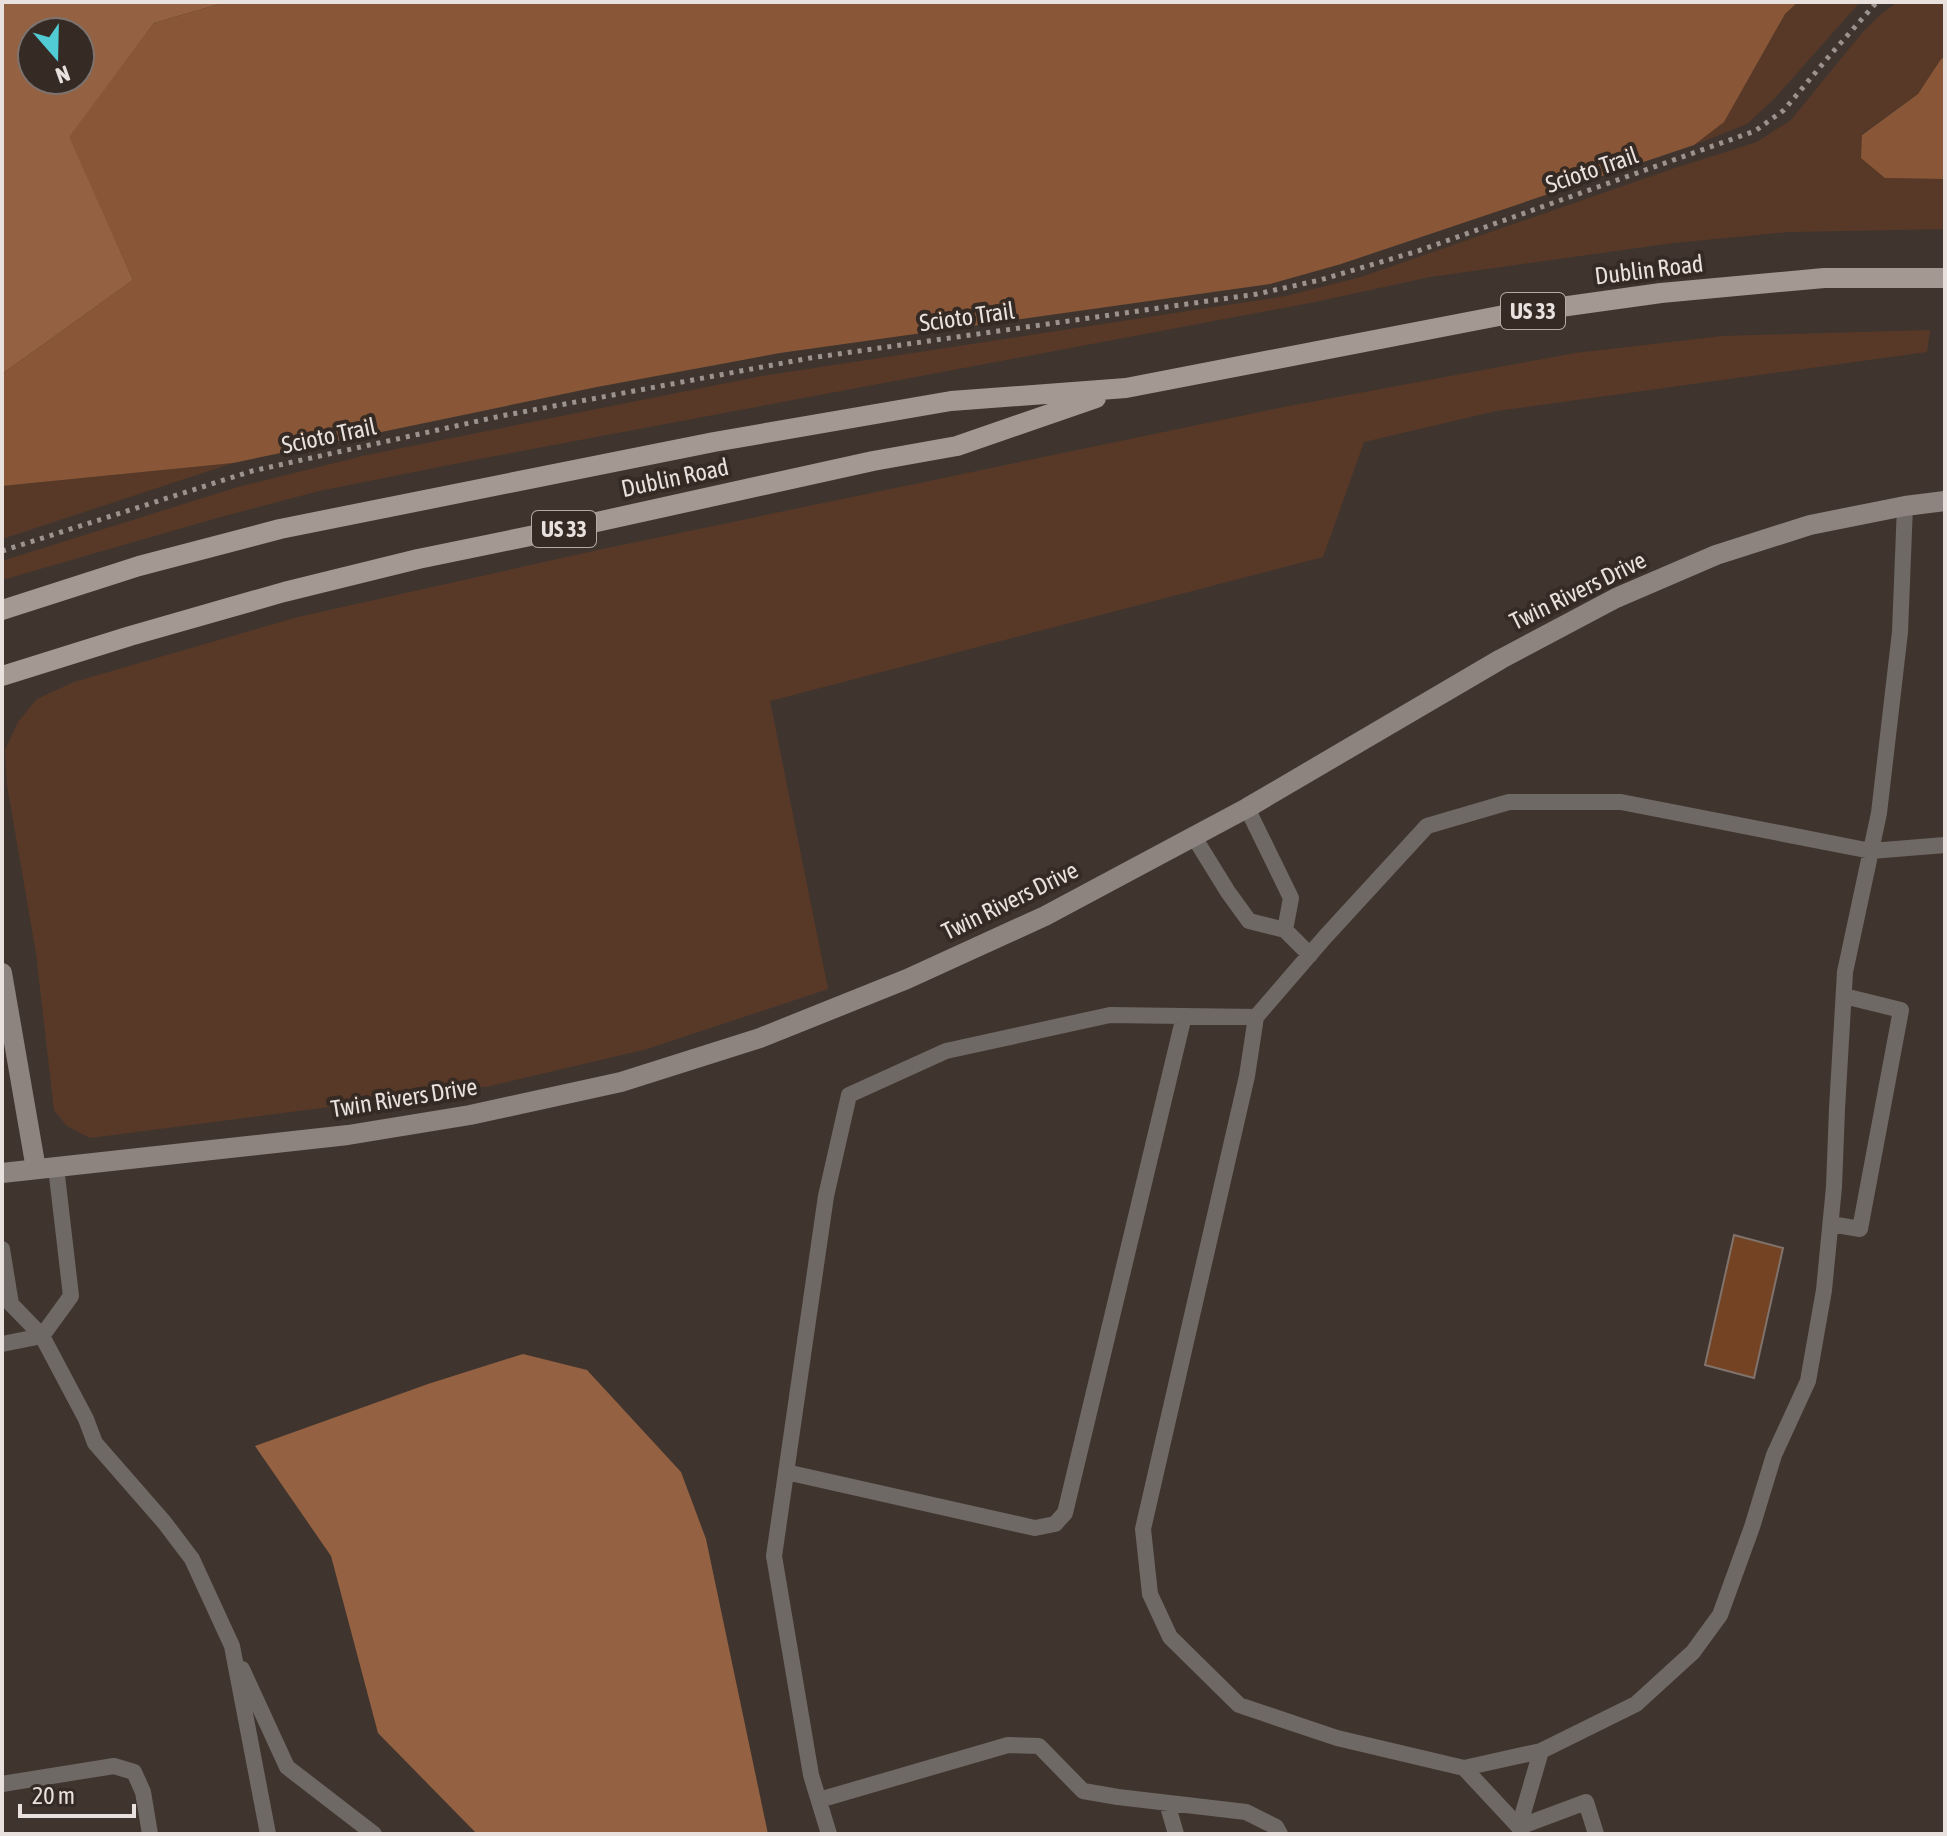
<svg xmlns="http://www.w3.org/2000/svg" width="1947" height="1836" font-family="'Asap Condensed',sans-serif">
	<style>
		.green { fill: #583927 }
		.forest { fill: #895738 }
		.water { fill: #946142; fill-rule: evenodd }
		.building { fill: #744324; stroke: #80736c; stroke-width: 2 }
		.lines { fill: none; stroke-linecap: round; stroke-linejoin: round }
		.path { stroke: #9c938e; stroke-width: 5; stroke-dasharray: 4 6; stroke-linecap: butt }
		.lane { stroke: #6e6965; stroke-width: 16 }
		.secondary { stroke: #8d847f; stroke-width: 20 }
		.primary { stroke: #a49892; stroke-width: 20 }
		.labels { text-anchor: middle; stroke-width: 8; stroke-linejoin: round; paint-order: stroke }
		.shield { fill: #352a24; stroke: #b3aaa6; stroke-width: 2 }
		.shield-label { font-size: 22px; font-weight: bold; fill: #e9e1dd }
		.street-label { font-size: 24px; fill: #e9e1dd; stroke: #352a24 }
	</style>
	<rect width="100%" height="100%" fill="#40352e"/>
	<!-- green -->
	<path class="green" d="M1798,2H1860L1774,99L1747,124L1694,145L1724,121L1785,14Z
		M1898,2H1945V57L1941,59L1918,94L1862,134L1885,178L1945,179V229L1789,232L1673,243L1430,277L1315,302L479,459L319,491L217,518L2,580V561L238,487L367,455L762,376L1286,296L1361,277L1672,169L1757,142L1791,120L1862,33L1881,14Z
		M1930,330L1927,352L1496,411L1364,442L1323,557L770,701L828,989L647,1049L490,1086L90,1138L67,1126L54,1110L36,953L7,785L5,750L18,722L37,699L74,682L298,617L598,550L1284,407L1575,353L1723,336Z
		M233,463L2,539V486Z"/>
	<!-- forest -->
	<path class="forest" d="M226,2H1798L1785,14L1724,122L1694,145L1341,264L1270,284L780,353L597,387L233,463L2,486V374L133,280L68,137L154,23Z
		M1945,57V179L1885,178L1861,158L1862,135L1918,94L1941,59Z"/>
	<!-- water -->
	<path class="water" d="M2,2H226L154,23L69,137L133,280L2,374ZM32,32H80V80H32Z
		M523,1354L587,1370L681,1472L706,1539L768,1834H477L378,1733L331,1556L255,1446L428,1384Z"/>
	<!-- building -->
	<path class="building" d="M1734,1235L1783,1248L1754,1378L1705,1365Z"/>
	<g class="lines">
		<!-- path -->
		<path class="path" d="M2,551L252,471L501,416L810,358L1257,294L1320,280L1418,251L1755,131L1784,110L1831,54L1877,2"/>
		<!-- lane -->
		<path class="lane" d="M1194,837L1228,892L1249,921L1285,930L1291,898L1247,808
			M1285,930L1310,955
			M1256,1017L1247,1076L1143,1529L1150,1594L1170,1637L1239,1705L1337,1738L1464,1768L1541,1751L1636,1704L1693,1652L1720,1615L1752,1527L1774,1455L1808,1381L1824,1290L1834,1187L1837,1109L1845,972L1879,813L1900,632L1905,506
			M1831,1224L1860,1229L1901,1010L1844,996
			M2,1249L11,1304L42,1336L86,1419L95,1443L164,1522L192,1559L232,1646L268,1834
			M2,1344L42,1336L71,1296L56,1167
			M786,1472L1035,1528L1055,1524L1065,1513L1184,1016
			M242,1669L287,1767L374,1834
			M1464,1768L1519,1827L1541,1751
			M2,1784L114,1766L134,1772L143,1792L150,1834
			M819,1800L1008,1745L1039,1746L1083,1791L1118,1797L1246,1812L1276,1827L1280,1834
			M1167,1803L1176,1834
			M1521,1833L1519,1827L1586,1802L1596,1834
			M829,1834L811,1775L774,1556L826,1196L849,1095L946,1051L1110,1015L1256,1017L1325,937L1427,826L1509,802H1621L1871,851L1945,845"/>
		<!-- secondary -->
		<path class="secondary" d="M2,973L36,1169
			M2,1173L348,1135L470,1115L621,1082L760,1038L907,979L1045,916L1247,808L1501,659L1616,598L1716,555L1810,525L1905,506L1945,501"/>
		<!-- primary -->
		<path class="primary" d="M2,610L139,566L280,529L714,442L951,401L1126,388L1504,315L1661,293L1824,278H1945
			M2,676L130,636L284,592L418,559L574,527L873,461L957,446L1096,398"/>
	</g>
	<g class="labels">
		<!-- shield labels -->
		<g class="shield">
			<rect x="1501" y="293" width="64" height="36" rx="6"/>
			<rect x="532" y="511" width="64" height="36" rx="6"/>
		</g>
		<g class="shield-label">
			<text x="1533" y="319">US 33</text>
			<text x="564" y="537">US 33</text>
		</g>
		<!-- street labels -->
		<g class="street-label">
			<text transform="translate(1592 170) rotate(-19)" y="8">Scioto Trail</text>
			<text transform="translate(1649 270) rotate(-7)" y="8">Dublin Road</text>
			<text transform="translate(967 317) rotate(-8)" y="8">Scioto Trail</text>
			<text transform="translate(329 436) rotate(-12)" y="8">Scioto Trail</text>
			<text transform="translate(675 478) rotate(-12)" y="8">Dublin Road</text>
			<text transform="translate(1578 591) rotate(-26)" y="8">Twin Rivers Drive</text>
			<text transform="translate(1010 901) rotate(-26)" y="8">Twin Rivers Drive</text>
			<text transform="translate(404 1098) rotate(-9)" y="8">Twin Rivers Drive</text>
		</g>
	</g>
	<!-- border -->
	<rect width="1947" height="1836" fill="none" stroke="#e9e1dd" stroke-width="8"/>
	<!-- north arrow -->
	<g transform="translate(56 56) rotate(160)"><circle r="38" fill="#352a24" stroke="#7d736e" stroke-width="2"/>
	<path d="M0-6L14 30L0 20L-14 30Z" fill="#51ccd4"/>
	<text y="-12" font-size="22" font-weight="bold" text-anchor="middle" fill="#e9e1dd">N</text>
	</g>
	<!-- scale -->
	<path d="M20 1804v12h114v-12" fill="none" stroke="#e9e1dd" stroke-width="4"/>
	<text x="32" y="1804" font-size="24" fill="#e9e1dd" stroke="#352a24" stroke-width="6" paint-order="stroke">20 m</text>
</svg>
